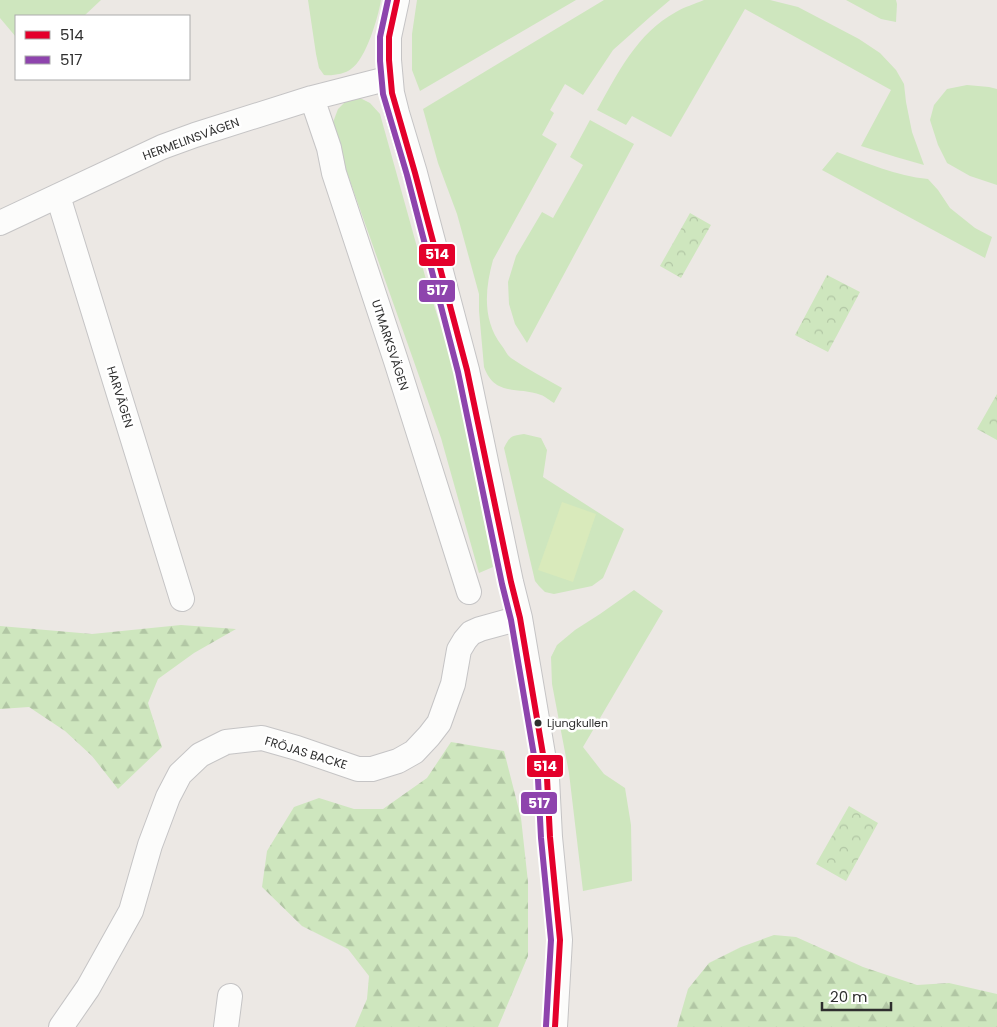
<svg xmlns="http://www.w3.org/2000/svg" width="997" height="1027" font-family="Poppins,sans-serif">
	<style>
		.grass { fill: #cee6be }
		.forest { fill: url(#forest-firs) }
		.park { fill: url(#park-crowns) }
		.pitch { fill: #d9eabb }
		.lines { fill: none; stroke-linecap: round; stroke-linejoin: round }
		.minor-casing { stroke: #c5c4c5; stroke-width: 26 }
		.minor { stroke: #fcfcfb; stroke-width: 24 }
		.bus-1-casing { stroke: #fff; stroke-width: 10 }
		.bus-2-casing { stroke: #fff; stroke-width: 10 }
		.bus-1 { stroke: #e4002b; stroke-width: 6 }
		.bus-2 { stroke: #8e44ad; stroke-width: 6 }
		.bus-dot { fill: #2e2e2e; stroke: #fff; stroke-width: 2 }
		.labels { text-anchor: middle; stroke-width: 5; stroke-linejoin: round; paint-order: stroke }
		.bus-label { font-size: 11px; fill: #2e2e2e; stroke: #fff; text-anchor: start }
		.street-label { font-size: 12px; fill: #2e2e2e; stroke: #fff }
		.line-badge { stroke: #fff; stroke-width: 2 }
		.badge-label { font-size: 14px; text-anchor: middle; font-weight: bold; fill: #fff }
	</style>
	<defs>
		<pattern id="forest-firs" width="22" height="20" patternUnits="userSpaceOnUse" patternTransform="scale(1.25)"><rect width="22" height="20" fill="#cee6be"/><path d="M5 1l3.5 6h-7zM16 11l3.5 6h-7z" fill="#b1c6a4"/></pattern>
		<pattern id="park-crowns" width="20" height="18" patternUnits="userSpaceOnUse" patternTransform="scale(1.25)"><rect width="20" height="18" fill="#cee6be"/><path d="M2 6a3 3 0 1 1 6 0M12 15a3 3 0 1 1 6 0" fill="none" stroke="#b1c6a4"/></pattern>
	</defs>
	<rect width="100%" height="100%" fill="#ece8e4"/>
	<!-- grass -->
	<path class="grass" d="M0,0H101L84,16H16V37L0,18Z
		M308,0H381C378,18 366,59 351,69C345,74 332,76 324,75L319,68L316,54Z
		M417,0H576L420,91L412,70V34Z
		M604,0H670L650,17L613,50L583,95L565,84L550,110L554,113L542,135L557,144L493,260C485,289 482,320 502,346C505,350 507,355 511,358C527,369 545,378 562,388L554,403C550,401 545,396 541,395C517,386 495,397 484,367L479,311V294L457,214L438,163L423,109Z
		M704,0H770L798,7L859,39L880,53L896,70L904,84L906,102L912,132L924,165L896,157L861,146L891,90L745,9L671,137L632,116L626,125L597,110C618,73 637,33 676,12C684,7 695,4 704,0Z
		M846,0H896L897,4L896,22L881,19Z
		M967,85L989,87L997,89V185L970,176L947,163L938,145L930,120L934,105L947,89Z
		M358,97L370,103L380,114L427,283L452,362L493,567L479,573L441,438L339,150L332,125L338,109L347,100Z
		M590,120L634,144L527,343L515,324L509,304L508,282L516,256L542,212L553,218L583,165L570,157Z
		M837,152C867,163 896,176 928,179L938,190L950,208L975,228L992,237L985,258L822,170Z
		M524,434L541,438L547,450L543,477L624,529L603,578L592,586L554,594L545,592L539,586L535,581L504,448C510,436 511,436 524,434Z
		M634,590L663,611L583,747L604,774L625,788L631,825L632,881L583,891L569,773L552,684L551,657L557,645L575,630L600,614Z"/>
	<!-- forest -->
	<path class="forest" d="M181,625L236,629L194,653L158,679L148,703L162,747L118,789L92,756L65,731L29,707L0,709V626L92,634Z
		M451,742L504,751L521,818L528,882V956L498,1027H355L367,999L369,976L348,949L302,926L262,887L267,851L294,807L319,798L354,809H383L427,778Z
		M774,935L796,937L863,967L917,985L949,983L997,994V1027H677L688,989L709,963L741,947Z"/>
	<!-- park -->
	<path class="park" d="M690,213L711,225L681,278L660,266Z
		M827,275L860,292L828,352L795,335Z
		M997,394V440L977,429Z
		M849,806L878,823L846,881L816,864Z"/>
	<!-- pitch -->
	<path class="pitch" d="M562,502L596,514L573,582L538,570Z"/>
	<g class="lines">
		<defs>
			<path id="minor" d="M397,0L389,37V60L392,93L397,113L415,173L467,370L511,582L520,618L547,778L550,837L560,940L555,1027
				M312,98L329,148L334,173L396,361L469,592
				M58,196L182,599
				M0,223L162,147L195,135L312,98L390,78
				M61,1027L88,988L131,911L150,845L168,797L180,774L200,755L226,742L262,738L297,748L358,769H372L398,761L414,752L429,736L439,723L453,684L459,650L465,640L471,633L480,629L520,618
				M226,1027L230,996"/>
		</defs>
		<!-- minor casing -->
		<use href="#minor" class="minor-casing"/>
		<!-- minor -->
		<use href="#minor" class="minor"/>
		<defs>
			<path id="bus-1" d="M397,0L389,37V60L392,93L415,173L467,370L511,582L520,618L547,778L550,837L560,940L555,1027"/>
			<path id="bus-2" d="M388,0L380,37V61L383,94L407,175L458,372L502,584L511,620L538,779L541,838L551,940L546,1026"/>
		</defs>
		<!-- bus-1 casing -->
		<use href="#bus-1" class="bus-1-casing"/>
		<!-- bus-2 casing -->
		<use href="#bus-2" class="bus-2-casing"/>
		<!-- bus-1 -->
		<use href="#bus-1" class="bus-1"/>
		<!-- bus-2 -->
		<use href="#bus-2" class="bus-2"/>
	</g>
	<!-- markers -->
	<circle class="bus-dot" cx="538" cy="723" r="4.5"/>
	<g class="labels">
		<!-- bus labels -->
		<g class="bus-label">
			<text x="547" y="727">Ljungkullen</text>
		</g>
		<!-- street labels -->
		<g class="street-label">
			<text transform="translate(191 139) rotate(-20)" y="4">HERMELINSVÄGEN</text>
			<text transform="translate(390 345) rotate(72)" y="4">UTMARKSVÄGEN</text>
			<text transform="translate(120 397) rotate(73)" y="4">HARVÄGEN</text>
			<text transform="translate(306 753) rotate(17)" y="4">FRÖJAS BACKE</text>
		</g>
	</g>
	<g class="line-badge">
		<rect x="418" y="243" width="38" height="24" rx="5" fill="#e4002b"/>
		<rect x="418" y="279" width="38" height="24" rx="5" fill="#8e44ad"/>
		<rect x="526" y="754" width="38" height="24" rx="5" fill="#e4002b"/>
		<rect x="520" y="791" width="38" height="24" rx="5" fill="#8e44ad"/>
	</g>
	<g class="badge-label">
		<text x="437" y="259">514</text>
		<text x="437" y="295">517</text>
		<text x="545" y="771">514</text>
		<text x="539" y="808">517</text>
	</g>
	<!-- legend -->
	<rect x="15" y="15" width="175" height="65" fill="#ffffff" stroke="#ababab"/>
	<rect x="25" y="31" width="25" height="8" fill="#e4002b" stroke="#ababab"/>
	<text x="60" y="40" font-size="15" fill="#2e2e2e">514</text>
	<rect x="25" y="56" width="25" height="8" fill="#8e44ad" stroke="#ababab"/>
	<text x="60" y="65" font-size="15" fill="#2e2e2e">517</text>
	<!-- scale -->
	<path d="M822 1002v8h69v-8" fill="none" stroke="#2e2e2e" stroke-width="2.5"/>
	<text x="830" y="1002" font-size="15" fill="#2e2e2e" stroke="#ffffff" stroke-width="4" paint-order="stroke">20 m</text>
</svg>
